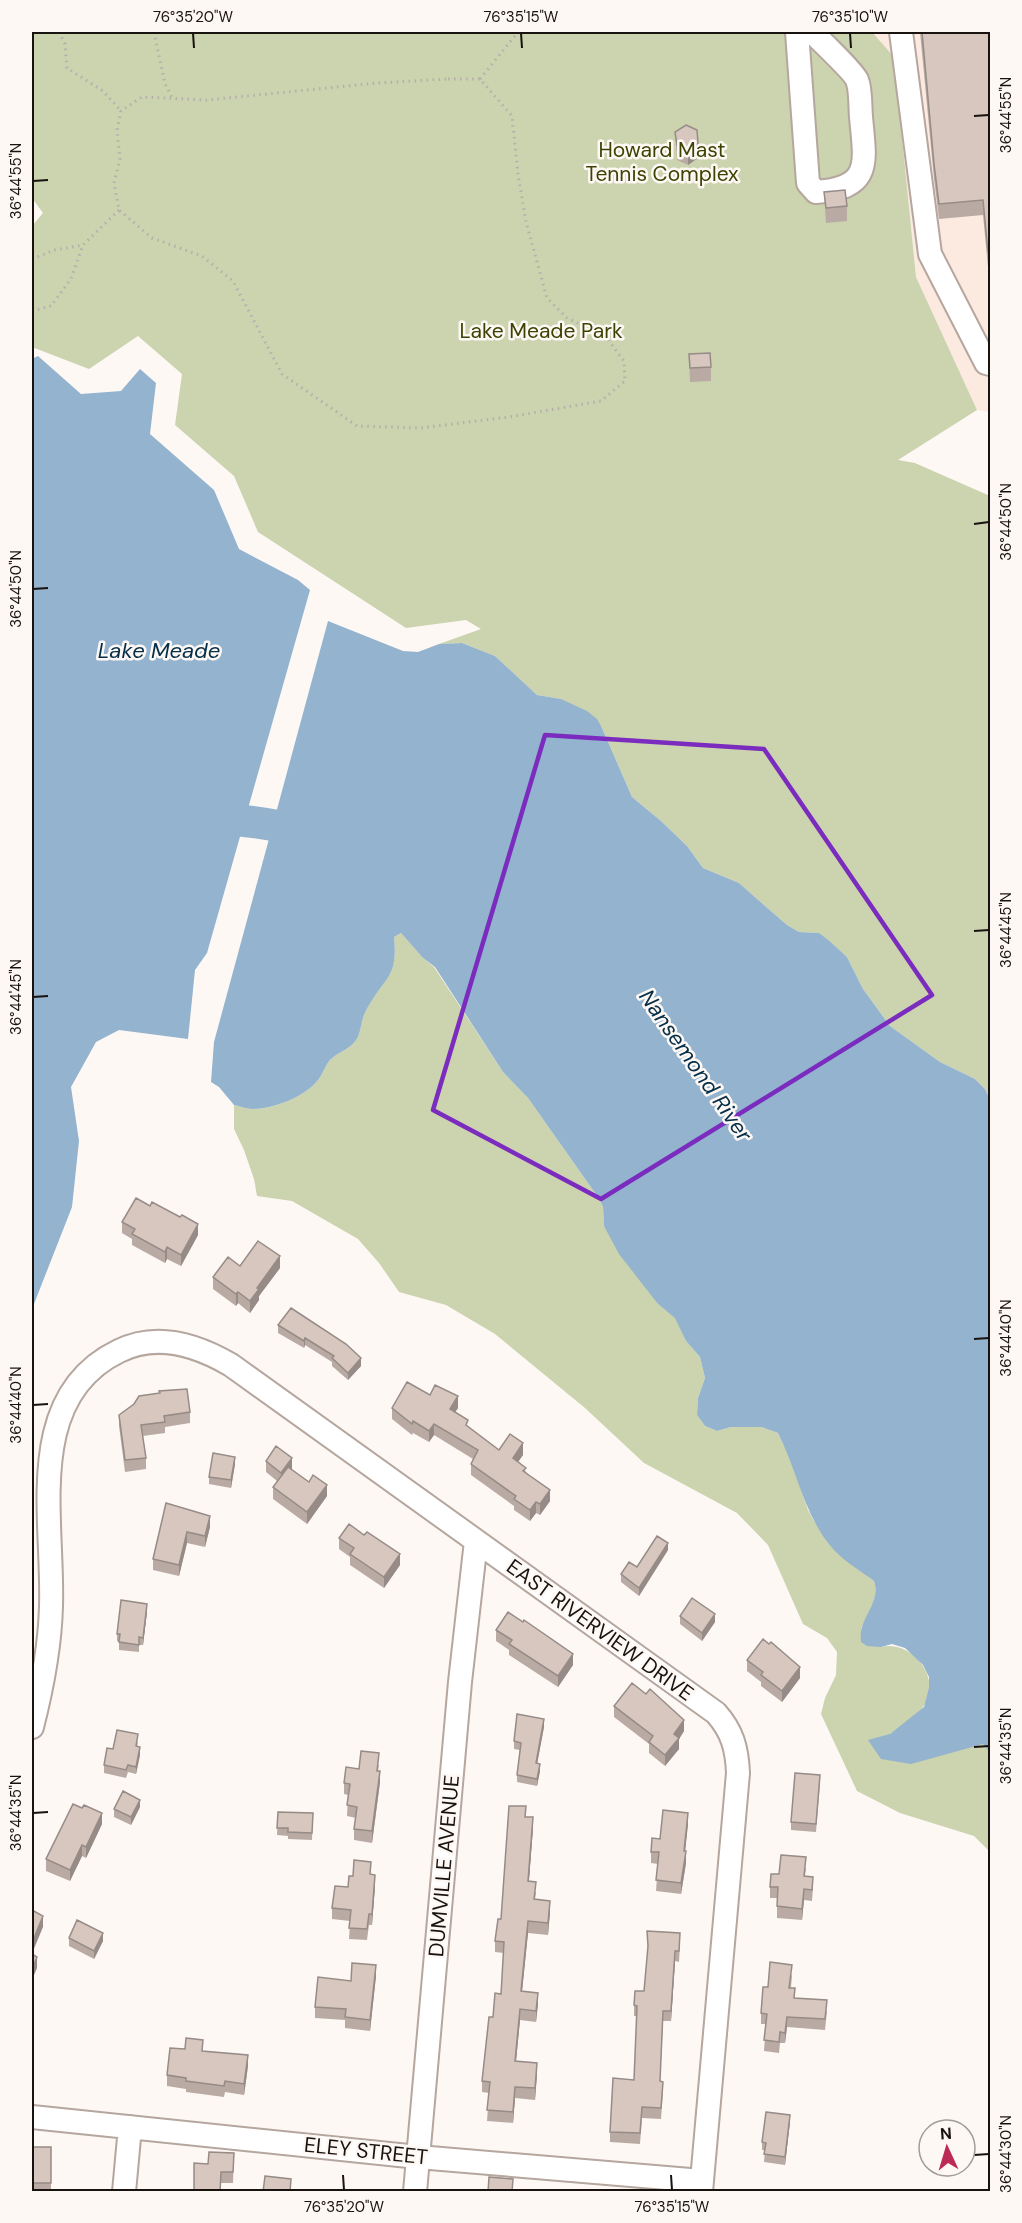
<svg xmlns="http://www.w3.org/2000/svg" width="1022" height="2223" font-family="'DM Sans',sans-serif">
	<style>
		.built { fill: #fce9df }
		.green { fill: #cbd3af }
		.water { fill: #93b3ce }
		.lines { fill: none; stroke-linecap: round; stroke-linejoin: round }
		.river { stroke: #93b3ce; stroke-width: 32 }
		.minor-casing { stroke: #b5a69e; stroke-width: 26 }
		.path { stroke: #b5afac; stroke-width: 3; stroke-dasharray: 1.5 4.5; stroke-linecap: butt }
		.minor { stroke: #fff; stroke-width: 22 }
		.wall { fill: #b9aba4 }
		.shaded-wall { fill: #968b86 }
		.building { fill: #d7c7bf; stroke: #968b86; stroke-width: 1.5 }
		.marked { fill: none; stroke: #7b2cbf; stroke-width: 4.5; stroke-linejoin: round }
		.ticks { fill: none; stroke: #191310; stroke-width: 2 }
		.labels { text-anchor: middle; stroke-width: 5; stroke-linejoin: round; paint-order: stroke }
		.park-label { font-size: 21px; fill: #3b4302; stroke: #fef8f5 }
		.street-label { font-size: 21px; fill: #191310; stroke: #fef8f5 }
		.water-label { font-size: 22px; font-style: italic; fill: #052e49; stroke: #fef8f5 }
		.neatline { fill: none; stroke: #191310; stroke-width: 2 }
		.ticks-label { font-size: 15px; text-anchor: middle; fill: #191310 }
	</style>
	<rect width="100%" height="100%" fill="#fef8f5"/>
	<!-- built -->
	<path class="built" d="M872,32H990V412L977,410L916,277L894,57Z"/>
	<!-- green -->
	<path class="green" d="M32,32H872L894,57L916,277L977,410L898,460L915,463L990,496V1100L985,1089L975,1079L940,1062L890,1026L863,989L847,957L819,933L799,932L787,925L739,883L703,868L687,846L661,821L632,797L602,728L561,699L537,695L495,656L462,643L439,644L481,629L466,620L406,628L258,532L234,476L175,425L182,374L138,336L89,369L32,347V226L43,213L32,198Z
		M401,933L423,958L434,967L503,1072L528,1098L600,1200L603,1207L604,1226L658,1304L676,1318L686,1341L700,1357L705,1378L698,1398L697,1415L705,1426L717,1431L731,1427H761L778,1433L790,1457L808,1510L814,1521L835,1550L874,1581C880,1598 868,1614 861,1629L881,1647C912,1639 944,1680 923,1707C916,1718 900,1726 890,1734L911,1763L983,1743L990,1753V1852L974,1836L900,1813L857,1791L821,1714L825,1698L836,1675L837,1652L827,1638L803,1624L768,1545L737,1513L644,1463L585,1408L495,1334L446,1305L399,1292L379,1263L358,1239L292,1201L257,1196L254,1179L244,1150L234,1129V1105C240,1106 246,1109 252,1109C273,1109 305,1097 318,1080C323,1074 325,1066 330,1060C339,1051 352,1049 358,1037C362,1027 361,1018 368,1007C386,975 398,976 394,937Z"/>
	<!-- water -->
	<path class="water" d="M38,356L81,394L121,391L140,369L156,383L150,434L214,490L239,549L298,580L310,590L207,953L195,970L188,1039L119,1030L96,1042L71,1087L79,1141L72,1207L32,1309V359Z
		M328,621L403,651L418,652L439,644L462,643L495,656L537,695L561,699L587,711L597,719L602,728L632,797L661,821L687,846L703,868L739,883L787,925L799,932L819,933L827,939L847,957L863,989L890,1026L940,1062L975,1079L985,1089L990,1100V1753L983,1744L911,1764L881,1759L868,1740L890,1734L924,1707L929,1688V1677L923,1665L905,1648L892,1644L881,1647L867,1646L861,1642C861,1637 860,1632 862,1627C867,1611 880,1599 874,1581C861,1571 845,1562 834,1550C804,1517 798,1472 778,1433L761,1427H731L717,1431L705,1426L697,1415L698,1398L705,1378L700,1357L686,1341L675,1318L658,1304L619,1254L604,1226L603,1207L600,1200L528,1098L503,1072L435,967L423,958L401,933L394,937C398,977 386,975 368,1007C361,1018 362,1027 358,1037C352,1049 339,1051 330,1060C325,1066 323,1074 318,1080C305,1097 273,1109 252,1109C246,1109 240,1106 234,1105L219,1087L211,1082L214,1042Z"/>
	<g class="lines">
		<!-- river -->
		<path class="river" d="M204,818C243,819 276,824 315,834"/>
		<defs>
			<path id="minor" d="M797,32L808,183L816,192C873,188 865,162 861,117C860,106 861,89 857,80C854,72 820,40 812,32
				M901,32L930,254L986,363L990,364
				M32,1727C42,1688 50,1647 51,1606C54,1519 23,1397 119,1351C157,1332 197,1345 231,1365L716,1713C732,1731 737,1748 738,1773L701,2192
				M32,2117L418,2157L702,2181
				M124,2192L130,2127
				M415,2192L460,1682L476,1541"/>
		</defs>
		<!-- minor casing -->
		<use href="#minor" class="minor-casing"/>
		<!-- path -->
		<path class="path" d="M59,32L65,44L67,68L103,91L121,111
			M154,32L165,84L173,99
			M448,79H480L512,116L518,174L526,222L547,298L567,318L606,337L624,361L625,381L601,401L509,417L421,428L357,426L282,374L233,281L202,256L152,238L119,210L114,183L120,159L117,130L121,111L142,97L207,100L377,83Z
			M480,79L518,32
			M32,259L55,250L83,245
			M32,311L51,306L71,279L83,245L119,210"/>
		<!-- minor -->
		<use href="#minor" class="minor"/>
	</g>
	<!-- wall -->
	<path class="wall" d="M920,32H990V267H988L983,215L939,219L934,179Z
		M675,132L698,158L688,165L677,160Z
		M824,192L847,206V221L826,223Z
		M689,354L711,367V381L690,382Z
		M122,1222L198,1235L181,1266L167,1259L165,1263L132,1245V1239L122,1233Z
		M240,1266L280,1268L259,1296V1300L250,1313L238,1303L236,1306L213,1289V1277Z
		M278,1325L361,1366L348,1380L332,1366V1362L305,1345L304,1348L278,1333Z
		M159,1391L190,1412V1423L165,1427V1433L143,1436L146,1458V1469L125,1472L119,1426V1415L159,1393Z
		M392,1408H458L455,1412L468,1427L499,1450L523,1455L518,1462L550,1501L540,1515L536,1513L530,1521L514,1510V1506L471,1475V1464L473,1459L434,1435L429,1442L413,1433L412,1435L392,1419Z
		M266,1461L292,1469L327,1496L307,1524L273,1499V1487L277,1481L266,1472Z
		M235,1464L231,1488L209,1484V1477Z
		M166,1503L210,1527L205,1547L187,1543L179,1576L153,1570V1559Z
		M339,1538L400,1565L384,1588L350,1565V1557L339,1549Z
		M668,1550L639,1596L621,1582V1574L637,1567Z
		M147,1612L143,1645H139V1652L119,1650V1642L117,1641V1634Z
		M680,1616L715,1622L702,1641L680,1624Z
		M496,1630L573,1665L558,1687L509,1655V1650L496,1641Z
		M747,1660L800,1678L782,1702L761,1686V1682L747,1671Z
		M614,1706L684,1731L679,1739V1749L665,1766L649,1753V1744L614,1717Z
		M544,1727L537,1763L540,1771L537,1786L517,1782V1775L520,1750L514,1749V1741Z
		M138,1742L137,1747L140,1755L136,1774L128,1772L126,1778L104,1773V1765L113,1749Z
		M379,1765L378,1771L380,1782L372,1843L354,1840V1829L356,1818L347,1816L348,1795L344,1794V1783L359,1769Z
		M820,1783L816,1832L791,1830V1822Z
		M140,1807L131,1825L114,1817V1809Z
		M278,1812L313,1813L312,1840L288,1839V1836L277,1835Z
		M526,1817L533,1828L529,1881L536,1893L535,1899L550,1912L548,1935L528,1933L522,1991L538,2004L536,2022L520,2020L516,2061L537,2074L535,2100L515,2098L513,2123L487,2121L489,2093L482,2092V2081L493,2017L501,1994L504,1953L495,1952V1941Z
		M102,1824L86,1858L82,1856L70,1881L46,1871V1859Z
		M688,1824L685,1851L686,1863L681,1894L656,1891L658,1864L651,1863V1852L660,1839Z
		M806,1868L805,1876L813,1888L812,1901L804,1900L802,1920L777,1918V1898H770V1887L779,1874Z
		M371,1874L375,1886L372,1925H369L367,1940L349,1939L350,1921L332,1919V1908L348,1887L353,1876Z
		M69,1938L103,1941L94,1959L69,1946Z
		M680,1944L679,1962L675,1961L671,2021H663L660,2081L663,2092L661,2119L642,2118L640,2144L610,2142V2132L634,2080L637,2016H634V2005Z
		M792,1975L791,1988L795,1998L827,2011L825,2030L787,2027L785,2043H780L779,2053L764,2051L766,2024H761V2013L768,1987Z
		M376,1976L370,2031L345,2028V2020L315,2018V2007L351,1981Z
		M203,2051L248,2066L244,2095L225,2092L224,2097L186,2092V2089L167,2086V2075Z
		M790,2122L785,2165L764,2162L765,2150H762V2142Z
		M32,2147H51V2191H32Z
		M234,2153L233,2183H221L220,2192H194L208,2164Z"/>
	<!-- shaded-wall -->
	<path class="shaded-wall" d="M698,143V158L688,165V151Z
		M198,1224V1235L181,1266V1255Z
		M167,1247V1259L165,1263V1252Z
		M280,1256V1268L259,1296V1300L250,1313V1301L257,1288Z
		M238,1292V1303L236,1306V1294Z
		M305,1338V1345L304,1348V1341Z
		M361,1358V1366L348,1380V1373Z
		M458,1396V1408L450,1420V1409Z
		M434,1424V1435L429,1442V1431Z
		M523,1443V1455L513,1469V1458Z
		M235,1457V1464L231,1488V1480Z
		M292,1458V1469L281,1484V1473Z
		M327,1485V1496L307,1524V1512Z
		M550,1490V1501L540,1515V1504Z
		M536,1502V1513L530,1521V1510Z
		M210,1516V1527L205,1547V1536Z
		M187,1532V1543L179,1576V1565Z
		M668,1543V1550L639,1596V1588Z
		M400,1554V1565L384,1588V1577Z
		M147,1604V1612L143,1645V1638Z
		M715,1614V1622L702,1641V1633Z
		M573,1654V1665L558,1687V1676Z
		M800,1667V1678L782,1702V1691Z
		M544,1719V1727L536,1770V1763Z
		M684,1720V1731L679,1739V1749L665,1766V1755L674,1734Z
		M140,1747V1755L136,1774V1767Z
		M540,1764V1771L537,1786V1779Z
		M380,1771V1782L372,1843V1831Z
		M140,1800V1807L131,1825V1817Z
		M102,1813V1824L86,1858V1847Z
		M688,1813V1824L684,1862V1851Z
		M533,1817V1828L528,1892V1881Z
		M82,1845V1856L70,1881V1870Z
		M686,1851V1863L681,1894V1883Z
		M375,1875V1886L372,1925V1914Z
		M804,1889V1900L802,1920V1909Z
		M550,1901V1912L548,1935V1923Z
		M43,1916V1927L33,1951V1960L32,1963V1943Z
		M528,1921V1933L521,2002V1991Z
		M103,1933V1941L94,1959V1951Z
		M675,1951V1961L671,2021V2011Z
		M37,1957V1968L32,1980V1969Z
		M376,1965V1976L370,2031V2020Z
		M538,1993V2004L536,2022V2011Z
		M520,2009V2020L515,2072V2061Z
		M787,2017V2027L785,2043V2033Z
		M248,2055V2066L244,2095V2084Z
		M537,2063V2074L535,2100V2088Z
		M515,2087V2098L513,2123V2112Z
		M790,2115V2122L785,2165V2157Z"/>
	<!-- building -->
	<path class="building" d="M922,32H990V252H988L983,200L939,204L934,164Z
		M686,125L697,130L698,143L688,151L677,145L675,132Z
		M845,190L847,206L826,208L824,192Z
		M710,353L711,367L690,368L689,354Z
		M136,1198L150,1206L152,1202L180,1217L182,1215L198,1224L181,1255L167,1247L165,1252L132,1234L135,1229L122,1222Z
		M258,1241L280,1256L257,1288L259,1289L250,1301L238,1292L236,1294L213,1277L228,1257L240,1266Z
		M291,1308L346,1344L361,1358L348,1373L332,1358L334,1356L305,1338L304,1341L278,1325Z
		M407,1382L430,1395L435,1385L458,1396L450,1409L468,1420L466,1425L499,1450L510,1434L523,1443L513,1458L526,1468L523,1471L550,1490L540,1504L536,1502L530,1510L514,1499L516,1496L471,1464L478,1450L434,1424L429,1431L413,1421L412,1424L392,1408Z
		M187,1389L190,1412L164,1416L165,1422L141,1425L146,1458L125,1460L119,1415L134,1404L139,1396L160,1393L159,1391Z
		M276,1446L292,1458L281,1473L266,1461Z
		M213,1453L235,1457L231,1480L209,1477Z
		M288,1467L309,1482L313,1475L327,1485L307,1512L273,1487Z
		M166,1503L210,1516L205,1536L187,1532L179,1565L153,1559Z
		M349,1524L364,1535L367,1532L400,1554L384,1577L350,1554L354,1548L339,1538Z
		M657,1536L668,1543L639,1588L621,1574L629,1562L637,1567Z
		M692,1598L715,1614L702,1633L680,1616Z
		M121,1600L147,1604L143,1638L139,1637V1645L119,1642L120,1634H117Z
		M508,1612L523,1622L524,1620L573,1654L558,1676L509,1644L512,1640L496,1630Z
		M763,1639L769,1644L771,1642L800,1667L782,1691L761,1675L763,1672L747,1660Z
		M632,1683L646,1694L650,1689L684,1720L674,1734L679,1738L665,1755L649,1742L653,1736L614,1706Z
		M517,1714L544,1719L536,1763L540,1764L537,1779L517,1775L521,1743L514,1741Z
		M117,1730L138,1734L136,1746L140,1747L136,1767L128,1765L126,1770L104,1765L107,1748L113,1749Z
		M361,1751L379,1753L377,1771H380L372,1831L354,1829L357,1807L347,1805L350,1784L344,1783L346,1767L359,1769Z
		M795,1773L820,1775L816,1824L791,1822Z
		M123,1791L140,1800L131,1817L114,1809Z
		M73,1804L82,1808L84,1805L102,1813L86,1847L82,1845L70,1870L46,1859Z
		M509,1806H526L525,1817H533L528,1881L536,1882L534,1899L550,1901L548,1923L528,1921L521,1991L538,1993L536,2011L520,2009L515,2061L537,2063L535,2088L515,2087L513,2112L487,2110L490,2082L482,2081L489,2017H493L495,1993L501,1994L504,1942L495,1941L498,1919H501Z
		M663,1810L688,1813L684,1851H686L681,1883L656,1880L659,1852H651L652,1838L660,1839Z
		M278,1812L313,1813L312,1833L288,1832V1828H277Z
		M781,1855L806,1857L804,1876L813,1877L812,1890L804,1889L802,1909L777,1906L778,1887H770L771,1874H779Z
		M354,1860L371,1862L370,1874L375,1875L372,1914H369L367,1929L349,1928L351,1910L332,1908L335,1886L348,1887L349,1876H353Z
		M32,1910L43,1916L32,1943Z
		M77,1920L103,1933L94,1951L69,1938Z
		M647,1931L680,1933L679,1951H675L671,2011H663L660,2081L663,2082L661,2108L642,2107L640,2133L610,2132L613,2078L634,2080L637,2006L634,2005L635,1991H644L648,1946Z
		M32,1954L37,1957L32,1969Z
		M770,1962L792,1965L789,1988H795L794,1998L827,2000L825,2019L787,2017L785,2033L780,2032L779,2042L764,2040L767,2014L761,2013L763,1987H768Z
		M352,1963L376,1965L370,2020L345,2017L346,2009L315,2007L318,1977L351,1981Z
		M186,2038L203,2040L202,2051L248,2055L244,2084L225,2081L224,2086L186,2081V2078L167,2075L170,2048L185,2049Z
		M766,2112L790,2115L785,2157L764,2154L766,2143L762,2142Z
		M32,2147H51V2183H32Z
		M209,2152L234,2153L233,2172H221L220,2192H194V2163L208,2164Z
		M265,2176L291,2179L290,2192H263Z
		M489,2177L513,2179L512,2192H488Z"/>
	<!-- marked area -->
	<path class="marked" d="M545,735L764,749L932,995L601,1199L433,1110Z"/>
	<!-- ticks -->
	<path class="ticks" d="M193,33L194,48M521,33L522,48M850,33L851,48M974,116L989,115M33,181L48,180M974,524L989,522M33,589L48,588M974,931L989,930M33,997L48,996M974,1339L989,1338M33,1405L48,1404M974,1747L989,1746M33,1813L48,1812M974,2155L989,2154M343,2175L344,2190M671,2175L672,2190"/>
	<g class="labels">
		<!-- park labels -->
		<g class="park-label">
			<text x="662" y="157">Howard Mast<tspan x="662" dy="24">Tennis Complex</tspan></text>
			<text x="541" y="338">Lake Meade Park</text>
		</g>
		<!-- street labels -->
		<g class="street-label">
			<text transform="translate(600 1630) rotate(36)" y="7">EAST RIVERVIEW DRIVE</text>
			<text transform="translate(444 1866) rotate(-85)" y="7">DUMVILLE AVENUE</text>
			<text transform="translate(366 2151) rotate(6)" y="7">ELEY STREET</text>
		</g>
		<!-- water labels -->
		<g class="water-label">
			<text x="159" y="658">Lake Meade</text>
			<text transform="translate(696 1065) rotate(55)" y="8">Nansemond River</text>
		</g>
	</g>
	<!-- border -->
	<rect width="1022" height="2223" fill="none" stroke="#fef8f5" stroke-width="66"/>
	<!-- north arrow -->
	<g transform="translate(947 2148) rotate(356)"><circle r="28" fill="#fef8f5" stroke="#a29c99" stroke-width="1.5"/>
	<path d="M0-4.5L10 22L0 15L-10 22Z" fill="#bb2b56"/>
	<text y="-9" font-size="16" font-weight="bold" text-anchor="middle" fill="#191310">N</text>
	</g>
	<rect x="33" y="33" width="956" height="2157" class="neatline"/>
	<g class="ticks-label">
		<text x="193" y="22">76°35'20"W</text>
		<text x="521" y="22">76°35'15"W</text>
		<text x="850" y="22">76°35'10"W</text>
		<text transform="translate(1006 115) rotate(-90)" y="5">36°44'55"N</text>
		<text transform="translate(16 181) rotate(-90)" y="5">36°44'55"N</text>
		<text transform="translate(1006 522) rotate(-90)" y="5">36°44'50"N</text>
		<text transform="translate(16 589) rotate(-90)" y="5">36°44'50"N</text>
		<text transform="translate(1006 930) rotate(-90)" y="5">36°44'45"N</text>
		<text transform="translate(16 997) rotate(-90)" y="5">36°44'45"N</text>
		<text transform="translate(1006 1338) rotate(-90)" y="5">36°44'40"N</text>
		<text transform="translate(16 1405) rotate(-90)" y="5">36°44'40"N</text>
		<text transform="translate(1006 1746) rotate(-90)" y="5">36°44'35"N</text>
		<text transform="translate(16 1813) rotate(-90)" y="5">36°44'35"N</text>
		<text transform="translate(1006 2154) rotate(-90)" y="5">36°44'30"N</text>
		<text x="344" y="2212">76°35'20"W</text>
		<text x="672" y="2212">76°35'15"W</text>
	</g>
</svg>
